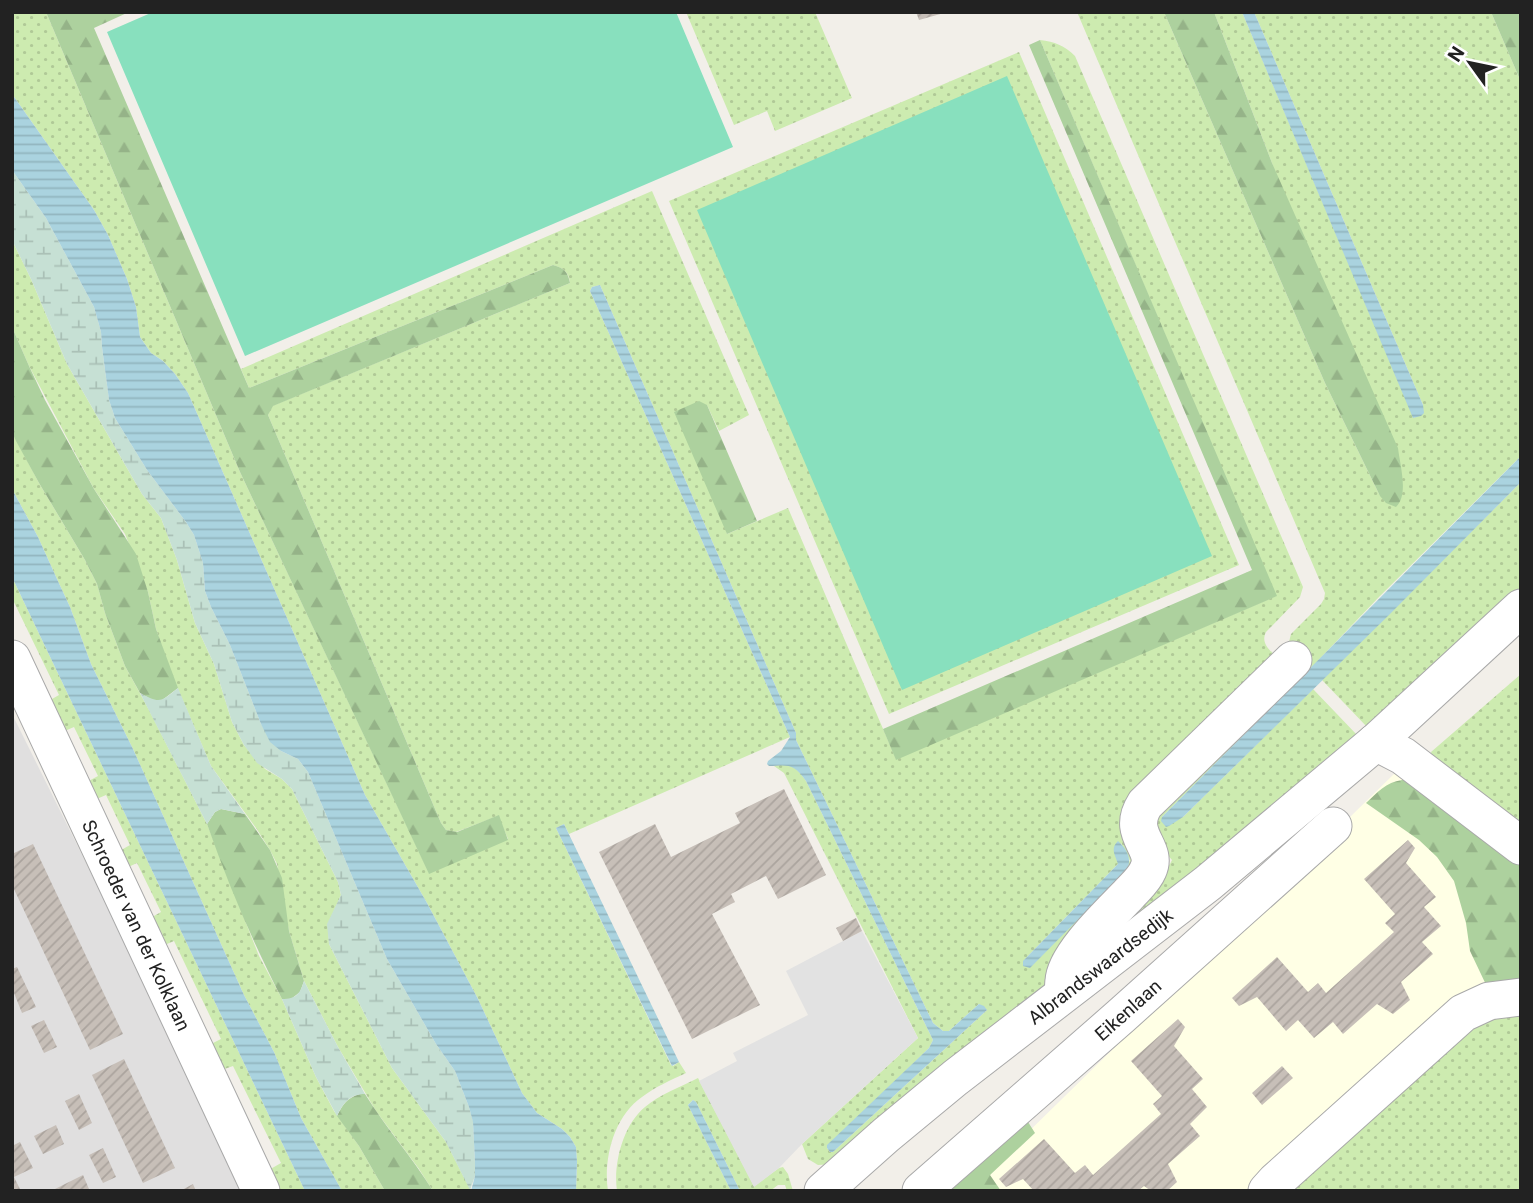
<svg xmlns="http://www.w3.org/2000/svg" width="1533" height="1203" font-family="Roboto,sans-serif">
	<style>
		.residential { fill: #e0dfdf }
		.education { fill: #ffffe5 }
		.grass { fill: url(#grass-dots); fill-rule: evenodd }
		.forest { fill: url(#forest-firs) }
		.wetland { fill: url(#wetland-marsh) }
		.pitch { fill: #88e0be }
		.parking { fill: #e2e2e2 }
		.water { fill: url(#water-rules) }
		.building { fill: url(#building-hatch) }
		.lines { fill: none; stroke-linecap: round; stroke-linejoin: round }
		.minor-casing { stroke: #a9a9a9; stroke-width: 39 }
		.minor { stroke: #fff; stroke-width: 37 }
		.labels { text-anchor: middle; stroke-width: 5; stroke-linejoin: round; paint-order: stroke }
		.street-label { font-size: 19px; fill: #222; stroke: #fff }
	</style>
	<defs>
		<pattern id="grass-dots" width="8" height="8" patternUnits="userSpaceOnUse" patternTransform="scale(1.75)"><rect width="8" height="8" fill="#cdebb0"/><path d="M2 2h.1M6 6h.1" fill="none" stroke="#b0c997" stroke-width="1.8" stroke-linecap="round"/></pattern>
		<pattern id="forest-firs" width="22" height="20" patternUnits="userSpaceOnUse" patternTransform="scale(1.75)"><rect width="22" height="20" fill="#add19e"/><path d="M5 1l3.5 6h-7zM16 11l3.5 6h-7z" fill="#95b388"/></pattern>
		<pattern id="wetland-marsh" width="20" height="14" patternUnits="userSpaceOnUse" patternTransform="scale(1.75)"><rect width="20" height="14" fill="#c6e0d4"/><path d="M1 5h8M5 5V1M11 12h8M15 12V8" fill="none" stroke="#aac0b6"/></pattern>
		<pattern id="water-rules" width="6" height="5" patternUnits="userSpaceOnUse" patternTransform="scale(1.75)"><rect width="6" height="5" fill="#aad3df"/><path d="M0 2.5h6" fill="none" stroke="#92b5bf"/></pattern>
		<pattern id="building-hatch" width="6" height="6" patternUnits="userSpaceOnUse" patternTransform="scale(1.75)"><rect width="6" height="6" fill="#c7bfb8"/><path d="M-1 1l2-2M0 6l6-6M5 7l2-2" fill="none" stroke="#aba49e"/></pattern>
	</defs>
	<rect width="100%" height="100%" fill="#f2efe9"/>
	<!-- residential -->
	<path class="residential" d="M12,714L21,732L249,1191H12Z"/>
	<!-- education -->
	<path class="education" d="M1395,773L1521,866V1191H968Z"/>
	<!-- grass -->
	<path class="grass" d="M12,12H46L240,472L429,873L508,839L498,816L456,832L446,830L441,823L268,415L272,406L570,283C569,272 563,268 553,265L249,388L241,369L652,191L749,415L719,431L707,405L727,534L788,508L896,759L1276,596L1040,40C1055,42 1064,45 1075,56L1303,587L1300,597L1266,632C1260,644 1271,651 1279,659L1135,804L1139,859L1043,991L835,1164L818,1165L808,1159L802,1144L918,1038L784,773L774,766C790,762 797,767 806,781L933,1040L929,1048L827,1148L830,1152H833L987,1010L979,1004L949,1031H943L933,1023L796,740V733L600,285L592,287L590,291L790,737L569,834L564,824L556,828L671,1065L673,1066L679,1062L686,1073C671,1080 655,1087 642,1097C614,1116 603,1159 608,1191H576L577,1162L576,1147L570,1137L562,1129L537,1113L522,1093L478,999L427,903L365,795L188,393L175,374L163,361L151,353L140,337L136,307L127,279L108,235L94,210L12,94ZM1121,843L1130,861L1023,961L1118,864Z
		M686,12H815L852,98L775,131L767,111L734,125Z
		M1077,12H1164L1325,383L1380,496L1272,163L1214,12H1242L1414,418L1423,405L1254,12H1491L1521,82V456L1379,597L1309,670L1289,642L1291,634L1321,604L1324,599L1325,593Z
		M1019,52L1239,565L889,714L669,201Z
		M12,240L31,279L67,364L142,494L161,518L177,560L195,623L214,664L232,722L244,745L265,769L282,779L292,789L338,882L341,895L328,924L329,944L392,1068L446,1142L471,1191H433L419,1169L376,1111L338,1047L304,981L289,931L277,864L270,850L256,828L211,766L171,673L156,629L148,592L125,534L94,489L29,366L12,327Z
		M12,432L39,483L85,560L97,584L105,613L125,666L148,708L207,824L259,956L282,999L316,1077L334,1111L359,1146L385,1191H342L301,1118L274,1052L244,995L133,749L91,664L70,607L57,579L38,537L12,489Z
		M1521,482V591L1368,728L1322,680Z
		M12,577L305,1191H276L267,1171L281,1163L233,1066L219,1071L207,1046L221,1039L174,941L160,947L147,920L161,912L137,863L124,869L116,853L130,845L106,795L92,801L83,784L98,776L74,727L60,733L45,703L59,695L12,598Z
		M1521,674V831L1434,766L1431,752Z
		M1303,676L1162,817H1183L1313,689L1358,736L1179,884L1083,956L1103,929L1170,864L1172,860L1150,835L1148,825Z
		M1521,1007V1191H1278L1468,1021Z
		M698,1078L754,1186L779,1168L783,1167L788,1174L793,1191H787L785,1185H778L770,1191H740L696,1102L693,1100L688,1105L731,1191H617C613,1164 623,1125 645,1107C660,1094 681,1087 698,1078Z"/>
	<!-- forest -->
	<path class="forest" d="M46,12H129L94,28L249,388L553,265C564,268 568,272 570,283L273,406L268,415L441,823L446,830L457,832L499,815L508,840L429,874L240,472Z
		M1164,12H1214L1272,163L1398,448C1400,465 1409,495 1396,507L1386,503L1380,496L1325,383Z
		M1491,12H1521V82Z
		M1040,40L1277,596L896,760L883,729L1252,570L1029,45Z
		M12,327L29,366L45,400L94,489L136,554L148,592L156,629L178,688L161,701H154L140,693L125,666L105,613L97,584L85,560L39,483L16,441L12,432Z
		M699,401L707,405L757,521L727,534L674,412Z
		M1402,780H1408L1521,863V988L1489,991L1470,951L1466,923L1454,881L1437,857L1419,840L1366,803C1377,793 1386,782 1402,780Z
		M221,809L245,814L270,850L282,878L289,931L304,981L300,992L291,999H282C253,943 228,884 207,824L215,812Z
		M360,1094H365C386,1128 412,1157 433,1191H385L359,1146L337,1116C343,1104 347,1098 360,1094Z
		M1023,1114L1035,1133L990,1175L1001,1191H944Z"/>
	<!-- wetland -->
	<path class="wetland" d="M12,170L46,218L94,307L101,332L102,347L109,400L115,418L147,470L186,522L194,535L203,563L205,591L211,607L230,645L261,724L281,751L298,759L308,772L387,959L436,1044L455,1071L469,1107L473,1121L475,1163V1176L470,1190L446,1142L392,1068L329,944L327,924L341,895L338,882L292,789L282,779L257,763L244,745L232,722L214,664L195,623L177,560L161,518L142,494L67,364L31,279L12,240Z
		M178,688L211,766L245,814L221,809L215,812L207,824L140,693C160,704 161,702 178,688Z
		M304,981L338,1047L365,1094C350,1094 343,1103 337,1116L316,1077L282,999C296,999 300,994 304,981Z"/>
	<!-- pitch -->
	<path class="pitch" d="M153,12H676L733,147L245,356L107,32Z
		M1007,76L1212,556L902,690L697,210Z"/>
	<!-- parking -->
	<path class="parking" d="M862,931L918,1038L802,1144L779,1168L754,1187L699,1081L737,1061L733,1053L808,1015L786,971Z"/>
	<!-- water -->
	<path class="water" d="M1242,12H1254L1423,405L1424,413L1421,416L1413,418Z
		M12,94L94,210L108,235L127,279L136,307L140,337L151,353L163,361L175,374L188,393L365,795L427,903L478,999L522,1093L537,1113L562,1129L570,1137L576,1147L577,1162L576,1191H471L475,1176V1163L473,1122L469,1107L455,1071L436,1044L387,959L308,772L298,759L281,751L270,742L261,724L230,645L211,607L205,591L203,563L194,535L186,522L147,470L115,418L109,400L102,347L101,332L94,307L46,218L12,170Z
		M600,285L796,733V740L933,1023L943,1031H949L979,1004L984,1006L987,1010L833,1152H830L827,1148V1145L929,1048L933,1040L806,781C794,763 788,765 769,766L767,764L768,761L781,751L790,737L590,291L592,287Z
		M1521,456V482L1390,614L1183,817L1169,826L1166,827L1161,821L1162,817Z
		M12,489L38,537L57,579L70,607L91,664L133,749L244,995L274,1052L301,1118L342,1191H305L12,577Z
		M564,824L679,1062L672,1066L556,828Z
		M1118,841C1127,849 1133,860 1126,871L1030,968L1023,966V961L1118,864C1115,854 1110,849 1118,841Z
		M693,1100L696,1102L740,1191H731L688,1105Z"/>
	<!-- building -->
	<path class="building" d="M916,12H944V13L919,20Z
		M784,789L826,875L778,899L766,876L731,894L735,902L712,914L760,1005L692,1039L599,852L655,824L671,857L740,823L735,813Z
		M1408,840L1415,848L1406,863L1436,897L1424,907L1441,926L1422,942L1433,954L1401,982L1410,1000L1393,1014L1377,1004L1343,1034L1333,1022L1314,1038L1298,1020L1286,1031L1257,997L1239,1006L1232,998L1277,957L1308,992L1318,983L1326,993L1394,932L1385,923L1395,914L1364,879Z
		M33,844L123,1034L90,1050L12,885V854Z
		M856,918L862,931L843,941L836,928Z
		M17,967L36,1007L22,1013L12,988V969Z
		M1178,1019L1185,1027L1174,1046L1203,1079L1192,1089L1207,1107L1190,1124L1200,1136L1168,1164L1177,1182L1167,1191H1151L1144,1186L1138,1191H1034L1023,1179L1006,1187L999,1179L1044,1139L1075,1173L1085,1165L1093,1175L1161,1114L1153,1104L1162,1096L1131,1061Z
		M44,1020L57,1047L44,1053L31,1026Z
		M124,1059L175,1168L143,1183L92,1075Z
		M1282,1066L1293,1078L1262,1105L1252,1093Z
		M79,1094L92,1123L79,1130L65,1101Z
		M56,1125L64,1144L43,1154L34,1136Z
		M20,1142L33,1168L14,1177L21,1191H12V1146Z
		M103,1148L116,1177L103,1183L89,1155Z
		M83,1175L89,1189L86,1191H51Z
		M193,1184L196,1191H180Z"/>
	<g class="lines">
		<defs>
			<g id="minor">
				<path id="s1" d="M12,659L261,1191"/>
				<path d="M1376,742L1403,756L1521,846"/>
				<path d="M1065,992C1064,989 1063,985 1064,981C1065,956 1110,914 1128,895C1135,887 1144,880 1148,870C1159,847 1125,835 1145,804L1293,660"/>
				<path id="s2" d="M823,1191L886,1135L955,1078L1208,883L1376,742L1521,608"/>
				<path id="s3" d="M921,1191L1121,1016L1333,826"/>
				<path d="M1267,1191L1276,1181L1463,1013L1489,1001L1521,997"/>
			</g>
		</defs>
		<!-- minor casing -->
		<use href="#minor" class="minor-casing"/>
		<!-- minor -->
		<use href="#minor" class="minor"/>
	</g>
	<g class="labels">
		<!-- street labels -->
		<g class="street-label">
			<text dy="7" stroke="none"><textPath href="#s1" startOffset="294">Schroeder van der Kolklaan</textPath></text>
			<text dy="7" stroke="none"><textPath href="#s2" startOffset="357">Albrandswaardsedijk</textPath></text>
			<text dy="7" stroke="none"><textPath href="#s3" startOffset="275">Eikenlaan</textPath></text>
		</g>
	</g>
	<!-- border -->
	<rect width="1533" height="1203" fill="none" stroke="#222222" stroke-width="28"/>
	<!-- north arrow -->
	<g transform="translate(1470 63) rotate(303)" stroke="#ffffff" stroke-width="5" paint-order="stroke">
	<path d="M0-5L12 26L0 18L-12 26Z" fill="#222222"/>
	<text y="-10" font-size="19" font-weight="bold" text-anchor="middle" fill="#222222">N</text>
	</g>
</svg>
